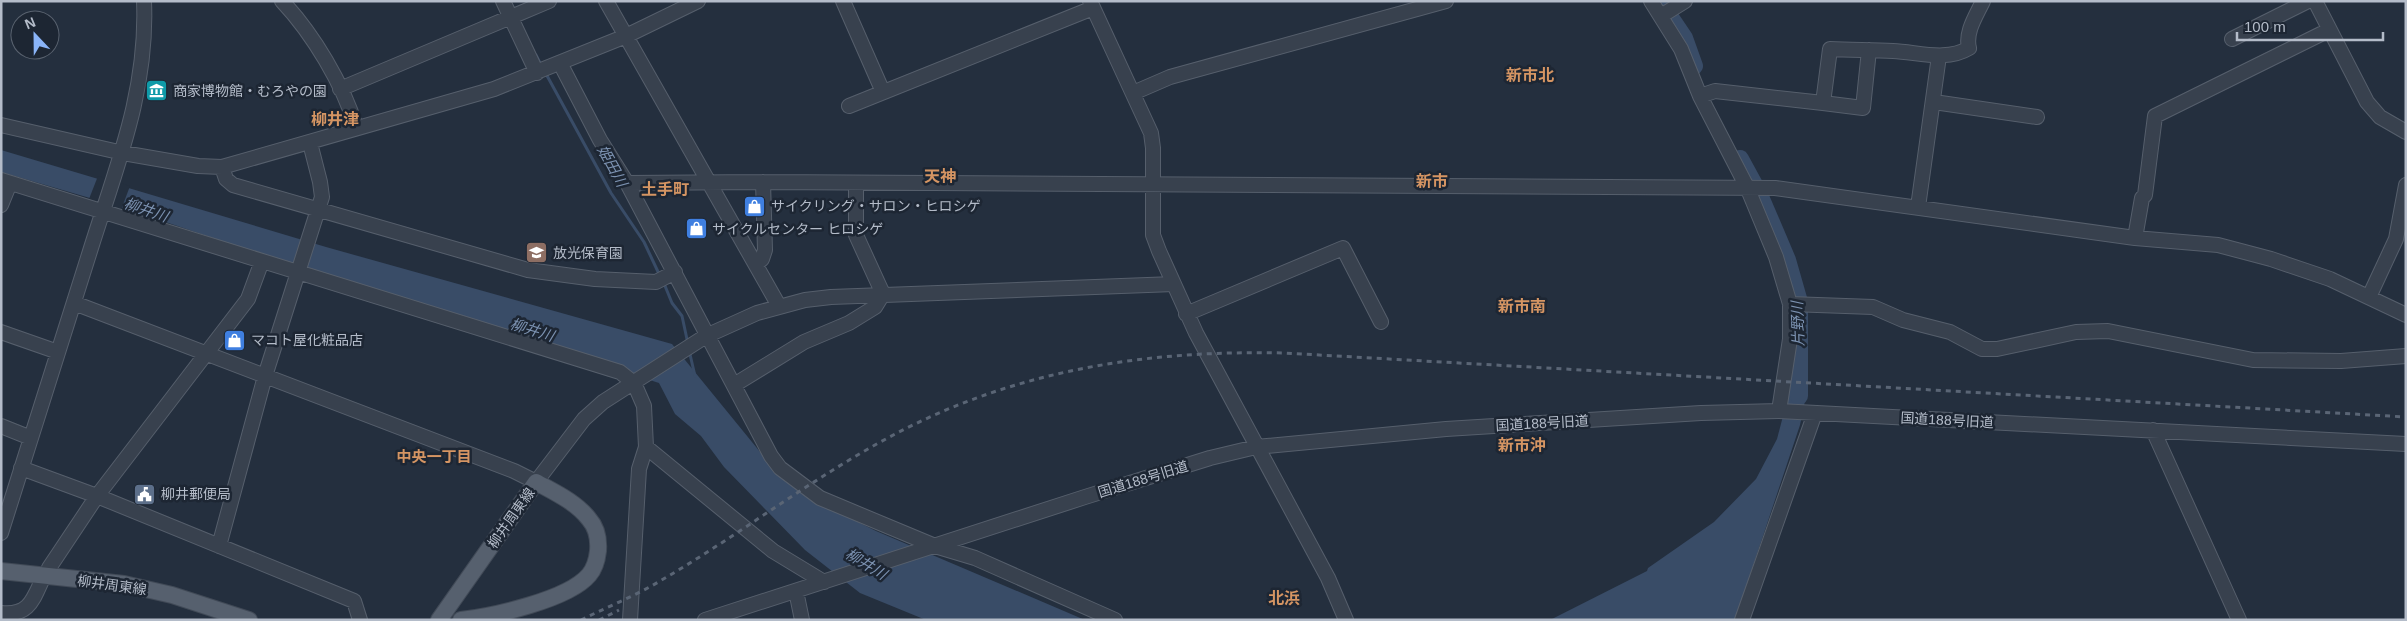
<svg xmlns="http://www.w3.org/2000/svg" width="2407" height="621" font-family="Helvetica,'Noto Sans JP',sans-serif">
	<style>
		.water { fill: #394c67 }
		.pier { fill: #242f3e }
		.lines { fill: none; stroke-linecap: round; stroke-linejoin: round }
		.stream { stroke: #394c67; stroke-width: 3 }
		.river { stroke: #394c67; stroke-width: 18 }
		.minor-casing { stroke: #565f6c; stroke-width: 16 }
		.major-casing { stroke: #414a57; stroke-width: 18 }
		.minor { stroke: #38414e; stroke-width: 14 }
		.major { stroke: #56606e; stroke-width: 16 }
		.rail { stroke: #5a6575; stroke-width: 3; stroke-dasharray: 5 5; stroke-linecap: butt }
		.labels { text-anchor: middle; stroke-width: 5; stroke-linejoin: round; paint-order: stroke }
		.poi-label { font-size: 14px; fill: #b4bcc9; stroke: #1d2633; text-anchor: start }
		.street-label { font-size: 14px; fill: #b4bcc9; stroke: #1d2633 }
		.water-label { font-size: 15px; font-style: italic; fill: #7c92b1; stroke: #1d2633 }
		.neighbourhood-label { font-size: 15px; font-weight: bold; fill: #d59563; stroke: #1d2633 }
		.quarter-label { font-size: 16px; font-weight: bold; fill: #d59563; stroke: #1d2633 }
	</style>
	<rect width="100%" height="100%" fill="#242f3e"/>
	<!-- water -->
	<path class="water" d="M1,150L326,247L672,344L769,463L816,501L876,531L1085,620H926L860,593L805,550L724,467L701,436L675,414L659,383L299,267L124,208L1,172Z
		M1806,372V396L1800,425L1735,620H1550L1647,571L1648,568L1714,522L1756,479L1777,439L1794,374Z"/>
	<!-- pier -->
	<path class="pier" d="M98,176L130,186L121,210L89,199Z"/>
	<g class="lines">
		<!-- stream -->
		<path class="stream" d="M536,55L542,67
			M545,72L611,193L644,242L660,276
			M663,281L672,303L682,316L688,344
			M689,350L695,376"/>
		<!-- river -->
		<path class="river" d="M1659,1L1684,38L1694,66
			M1740,159L1758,192L1776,234L1787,260L1799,302V396"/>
		<defs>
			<path id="minor" d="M282,1C313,34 343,84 356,127
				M503,1L537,73
				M606,1L779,306
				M843,1L883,92
				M1090,1L1151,133L1153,148V235L1159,251L1196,333L1328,578L1346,620
				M1651,1L1681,49L1700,96L1747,187L1776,257L1790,304V339L1779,411
				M2315,1L2367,102L2380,117L2406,132
				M1661,16L1685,1
				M2232,39L2308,1
				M560,63L600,140L627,183L771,456L780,468L820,498L935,546L975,558L1115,620
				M340,89L549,1
				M1133,93L1170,77L1446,1
				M1700,96L1715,91L1823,103L1830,49C1851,50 1872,50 1893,51C1918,52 1946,62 1969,48C1965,32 1976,16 1983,1
				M1934,102L2037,117
				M1823,103L1863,108L1869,50
				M849,106L1093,8
				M1,125L123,153L198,166L222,167L494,89L626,36L698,1
				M222,167L226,179L233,185L528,270L595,279L656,282L675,272
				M1,180L620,372L634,383L644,406L646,447L639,469L630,620
				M627,183L763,182L1775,188L2135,238L2218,245L2271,259L2330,279L2406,315
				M856,183V235L883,294
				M1,205L10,183
				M1918,207L1939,56
				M2135,238L2142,198L2145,195L2155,116L2329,30
				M756,264L762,259L765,250L763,182
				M2369,297L2396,239L2406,185
				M74,303L514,471L536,482L584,419L603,402L706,336L757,313L805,300L831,297L1174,284
				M1790,304L1873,307L1903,320L1950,332L1982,349H1997L2076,332L2108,331L2253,360L2341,361L2406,356
				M1186,314L1343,248L1381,322
				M1,332L58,352
				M734,385L804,342L849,323L875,307L883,294
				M1,426L31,438
				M2153,430L2239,620
				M646,447L773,551L824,582
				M21,468L97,496L354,601L360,620
				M1,533C31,438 61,343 91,248C117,165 148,90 144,1
				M219,546L265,376L322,197L320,182L310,143
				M49,568L97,496L248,299L262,261
				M796,591L802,620
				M1,613C30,616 33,599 44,576
				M705,620L1085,497L1210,458L1256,447L1446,429L1701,413L1779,411L2406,444
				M1742,620L1815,413"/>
			<path id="major" d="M1,571L124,584L172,595L249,620
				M439,620L536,482C554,492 576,502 589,519C597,528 599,538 598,551C597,560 595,568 589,575C568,600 493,616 461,620"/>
		</defs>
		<!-- minor casing -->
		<use href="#minor" class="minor-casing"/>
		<!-- major casing -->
		<use href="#major" class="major-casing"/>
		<!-- minor -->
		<use href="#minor" class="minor"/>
		<!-- major -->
		<use href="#major" class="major"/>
		<!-- rail -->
		<path class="rail" d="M581,620C607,607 635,596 660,581C741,534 816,475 899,432C1021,369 1149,350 1284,353L2406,417
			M599,620L619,610"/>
	</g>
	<!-- icons -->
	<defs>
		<symbol id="museum-square" viewBox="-11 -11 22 22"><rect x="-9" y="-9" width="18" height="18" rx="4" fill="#0f9aa8" stroke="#1d2633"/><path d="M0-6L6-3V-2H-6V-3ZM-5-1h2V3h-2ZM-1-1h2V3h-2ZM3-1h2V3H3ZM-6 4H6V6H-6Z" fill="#fff"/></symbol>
		<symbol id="shop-square" viewBox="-11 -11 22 22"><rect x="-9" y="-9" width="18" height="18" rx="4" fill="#3f7fe0" stroke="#1d2633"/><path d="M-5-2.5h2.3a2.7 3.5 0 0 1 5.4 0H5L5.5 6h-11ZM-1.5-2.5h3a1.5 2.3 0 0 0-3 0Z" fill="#fff"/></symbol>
		<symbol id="school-square" viewBox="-11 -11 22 22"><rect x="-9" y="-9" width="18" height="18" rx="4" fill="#8d6e63" stroke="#1d2633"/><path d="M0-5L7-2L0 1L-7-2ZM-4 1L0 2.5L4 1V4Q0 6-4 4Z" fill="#fff"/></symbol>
		<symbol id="civic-square" viewBox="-11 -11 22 22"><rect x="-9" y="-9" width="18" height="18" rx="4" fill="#5c6f8a" stroke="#1d2633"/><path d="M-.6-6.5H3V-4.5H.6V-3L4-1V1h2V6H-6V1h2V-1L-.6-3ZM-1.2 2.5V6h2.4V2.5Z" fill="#fff"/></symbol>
	</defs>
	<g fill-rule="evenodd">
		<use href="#museum-square" x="144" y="78" width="25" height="25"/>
		<use href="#shop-square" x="742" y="194" width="25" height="25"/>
		<use href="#shop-square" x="684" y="216" width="25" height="25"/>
		<use href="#school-square" x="524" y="240" width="25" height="25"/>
		<use href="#shop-square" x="222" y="328" width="25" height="25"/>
		<use href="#civic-square" x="132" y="482" width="25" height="25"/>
	</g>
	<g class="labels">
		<!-- poi labels -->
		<g class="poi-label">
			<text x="173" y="96">商家博物館・むろやの園</text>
			<text x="771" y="211">サイクリング・サロン・ヒロシゲ</text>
			<text x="712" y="234">サイクルセンター ヒロシゲ</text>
			<text x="553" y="258">放光保育園</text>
			<text x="251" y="345">マコト屋化粧品店</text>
			<text x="161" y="499">柳井郵便局</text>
		</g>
		<!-- street labels -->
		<g class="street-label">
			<text transform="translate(1947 420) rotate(3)" y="5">国道188号旧道</text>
			<text transform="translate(1542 423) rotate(-3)" y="5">国道188号旧道</text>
			<text transform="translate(1143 479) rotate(-17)" y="5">国道188号旧道</text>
			<text transform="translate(511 518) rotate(-55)" y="5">柳井周東線</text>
			<text transform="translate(112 585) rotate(8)" y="5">柳井周東線</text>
		</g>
		<!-- water labels -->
		<g class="water-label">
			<text transform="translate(612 166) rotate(61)" y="5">姫田川</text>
			<text transform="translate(146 210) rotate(19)" y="5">柳井川</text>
			<text transform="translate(1798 324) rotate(-92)" y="5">片野川</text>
			<text transform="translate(532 330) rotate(17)" y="5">柳井川</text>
			<text transform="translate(866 564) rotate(31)" y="5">柳井川</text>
		</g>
		<!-- neighbourhood labels -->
		<g class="neighbourhood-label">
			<text x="434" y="462">中央一丁目</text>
		</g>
		<!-- quarter labels -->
		<g class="quarter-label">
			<text x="1530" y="81">新市北</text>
			<text x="335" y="125">柳井津</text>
			<text x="940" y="182">天神</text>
			<text x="1432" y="187">新市</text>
			<text x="665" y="195">土手町</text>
			<text x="1522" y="312">新市南</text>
			<text x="1522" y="451">新市沖</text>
			<text x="1284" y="604">北浜</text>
		</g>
	</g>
	<!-- border -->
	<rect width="2407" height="621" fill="none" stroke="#b4bcc9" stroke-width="5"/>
	<!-- north arrow -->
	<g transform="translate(35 35) rotate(338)"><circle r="24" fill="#1d2633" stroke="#59626f"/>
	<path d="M0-4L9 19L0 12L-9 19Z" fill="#8ab4f8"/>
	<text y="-8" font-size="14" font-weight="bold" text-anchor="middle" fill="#b4bcc9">N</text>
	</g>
	<!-- scale -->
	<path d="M2237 32v8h146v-8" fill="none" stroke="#b4bcc9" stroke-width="2.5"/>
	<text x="2244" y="32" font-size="15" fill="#b4bcc9" stroke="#1d2633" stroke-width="4" paint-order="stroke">100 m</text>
</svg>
